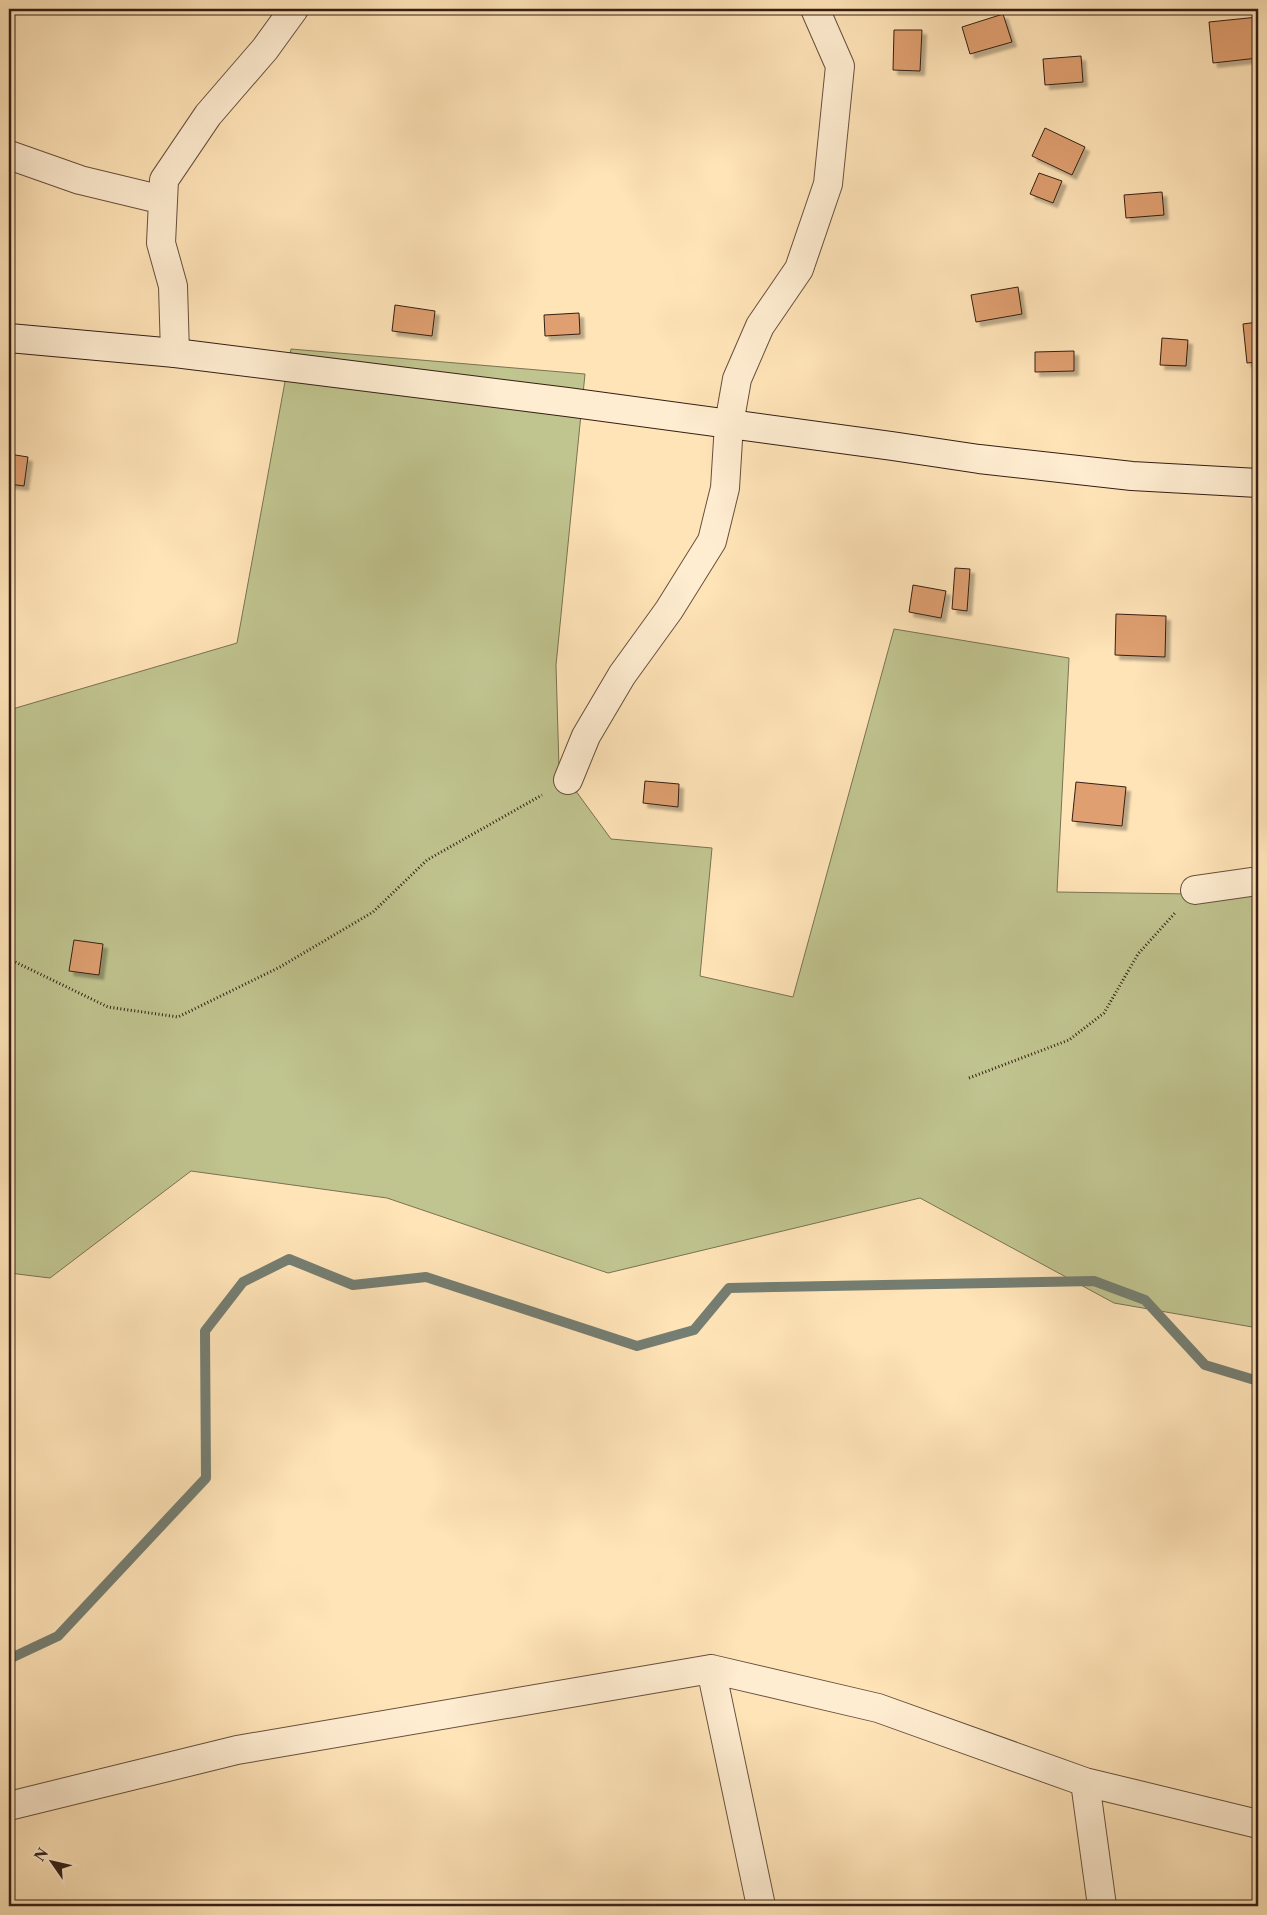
<svg xmlns="http://www.w3.org/2000/svg" width="1267" height="1915" font-family="'Libre Caslon Text',serif">
	<style>
		.green { fill: #c0c48f; stroke: #7a7252 }
		.lines { fill: none; stroke-linecap: round; stroke-linejoin: round }
		.stream { stroke: #757e72; stroke-width: 10 }
		.building { fill: #df9f70; stroke: #341f14; filter: url(#shadow) }
		.minor-casing { stroke: #67503d; stroke-width: 30 }
		.secondary-casing { stroke: #341f14; stroke-width: 30 }
		.path { stroke: #341f14; stroke-width: 3; stroke-dasharray: 1 2.5; stroke-linecap: butt }
		.minor { stroke: #ffedd1; stroke-width: 28 }
		.secondary { stroke: #ffedd1; stroke-width: 28 }
	</style>
	<defs>
		<filter id="shadow"><feDropShadow dx="4.5" dy="4.5" stdDeviation="1" flood-color="#0004"/></filter>
	</defs>
	<rect width="100%" height="100%" fill="#ffe4b8"/>
	<filter id="stains"><feTurbulence type="fractalNoise" baseFrequency=".004" numOctaves="4"/><feColorMatrix values="0 0 0 0 .2 0 0 0 0 .09 0 0 0 0 .02 0 0 0 .5 -.17"/></filter>
	<radialGradient id="worn" r=".72"><stop offset=".6" stop-color="#630" stop-opacity="0"/><stop offset="1" stop-color="#630" stop-opacity=".3"/></radialGradient>
	<!-- green -->
	<path class="green" d="M291,349L585,374L556,665L559,768L611,839L712,848L700,976L793,997L894,629L1069,658L1057,892L1258,895V1328L1114,1303L920,1198L608,1273L387,1198L191,1171L50,1278L9,1273V710L237,643Z"/>
	<g class="lines">
		<!-- stream -->
		<path class="stream" d="M9,1659L58,1636L206,1478L205,1331L243,1282L289,1259L353,1285L426,1277L637,1346L694,1330L729,1288L1094,1281L1145,1300L1205,1365L1258,1381"/>
	</g>
	<!-- building -->
	<path class="building" d="M1003,14L1012,42L970,54L962,27Z
		M1258,17V58L1213,63L1209,22Z
		M894,30H922L920,71L893,70Z
		M1081,56L1083,82L1045,85L1043,59Z
		M1045,128L1085,147L1072,175L1032,156Z
		M1039,173L1062,181L1053,203L1030,194Z
		M1162,192L1164,215L1126,218L1124,195Z
		M1018,287L1022,314L976,322L971,295Z
		M395,305L435,311L432,336L392,331Z
		M579,313L580,334L545,336L544,315Z
		M1258,322V362L1247,363L1243,324Z
		M1162,338L1188,340L1186,366L1160,365Z
		M1074,351V371L1035,372V352Z
		M9,454L28,457L24,486L9,484Z
		M955,568L970,569L967,611L952,609Z
		M913,585L946,591L941,618L909,612Z
		M1116,614L1166,616L1165,657L1115,655Z
		M645,781L679,784L678,807L643,803Z
		M1076,782L1126,787L1122,826L1072,821Z
		M74,940L103,944L99,975L69,971Z"/>
	<g class="lines">
		<defs>
			<path id="minor" d="M9,155L80,180L163,200
				M175,353L173,286L161,243L164,180L208,115L265,49L294,9
				M568,780L586,736L622,675L669,610L712,541L725,488L729,424L737,379L760,326L799,269L828,184L840,66L815,9
				M1195,890L1258,881
				M711,1669L761,1906
				M1085,1782L1102,1906
				M9,1806L237,1750L711,1669L878,1708L1085,1782L1258,1824"/>
			<path id="secondary" d="M9,338L175,353L567,402L892,446L979,459L1132,476L1258,483"/>
		</defs>
		<!-- minor casing -->
		<use href="#minor" class="minor-casing"/>
		<!-- secondary casing -->
		<use href="#secondary" class="secondary-casing"/>
		<!-- path -->
		<path class="path" d="M9,959L108,1007L178,1017L280,967L373,912L427,860L542,795
			M969,1078L1069,1040L1104,1013L1138,954L1175,913"/>
		<!-- minor -->
		<use href="#minor" class="minor"/>
		<!-- secondary -->
		<use href="#secondary" class="secondary"/>
	</g>
	<!-- margin -->
	<rect width="1267" height="1915" fill="none" stroke="#ffe4b8" stroke-width="30"/>
	<rect x="10" y="10" width="1247" height="1895" fill="none" stroke="#341f14" stroke-width="2.5"/>
	<rect x="15" y="15" width="1237" height="1885" fill="none" stroke="#341f14"/>
	<!-- north arrow -->
	<g transform="translate(52 1862) rotate(304)" stroke="#ffedd1" stroke-width="4" paint-order="stroke">
	<path d="M0-4L9 19L0 12L-9 19Z" fill="#341f14"/>
	<text y="-8" font-size="14" font-weight="bold" text-anchor="middle" fill="#341f14">N</text>
	</g>
	<rect width="100%" height="100%" filter="url(#stains)"/>
	<rect width="100%" height="100%" fill="url(#worn)"/>
</svg>
